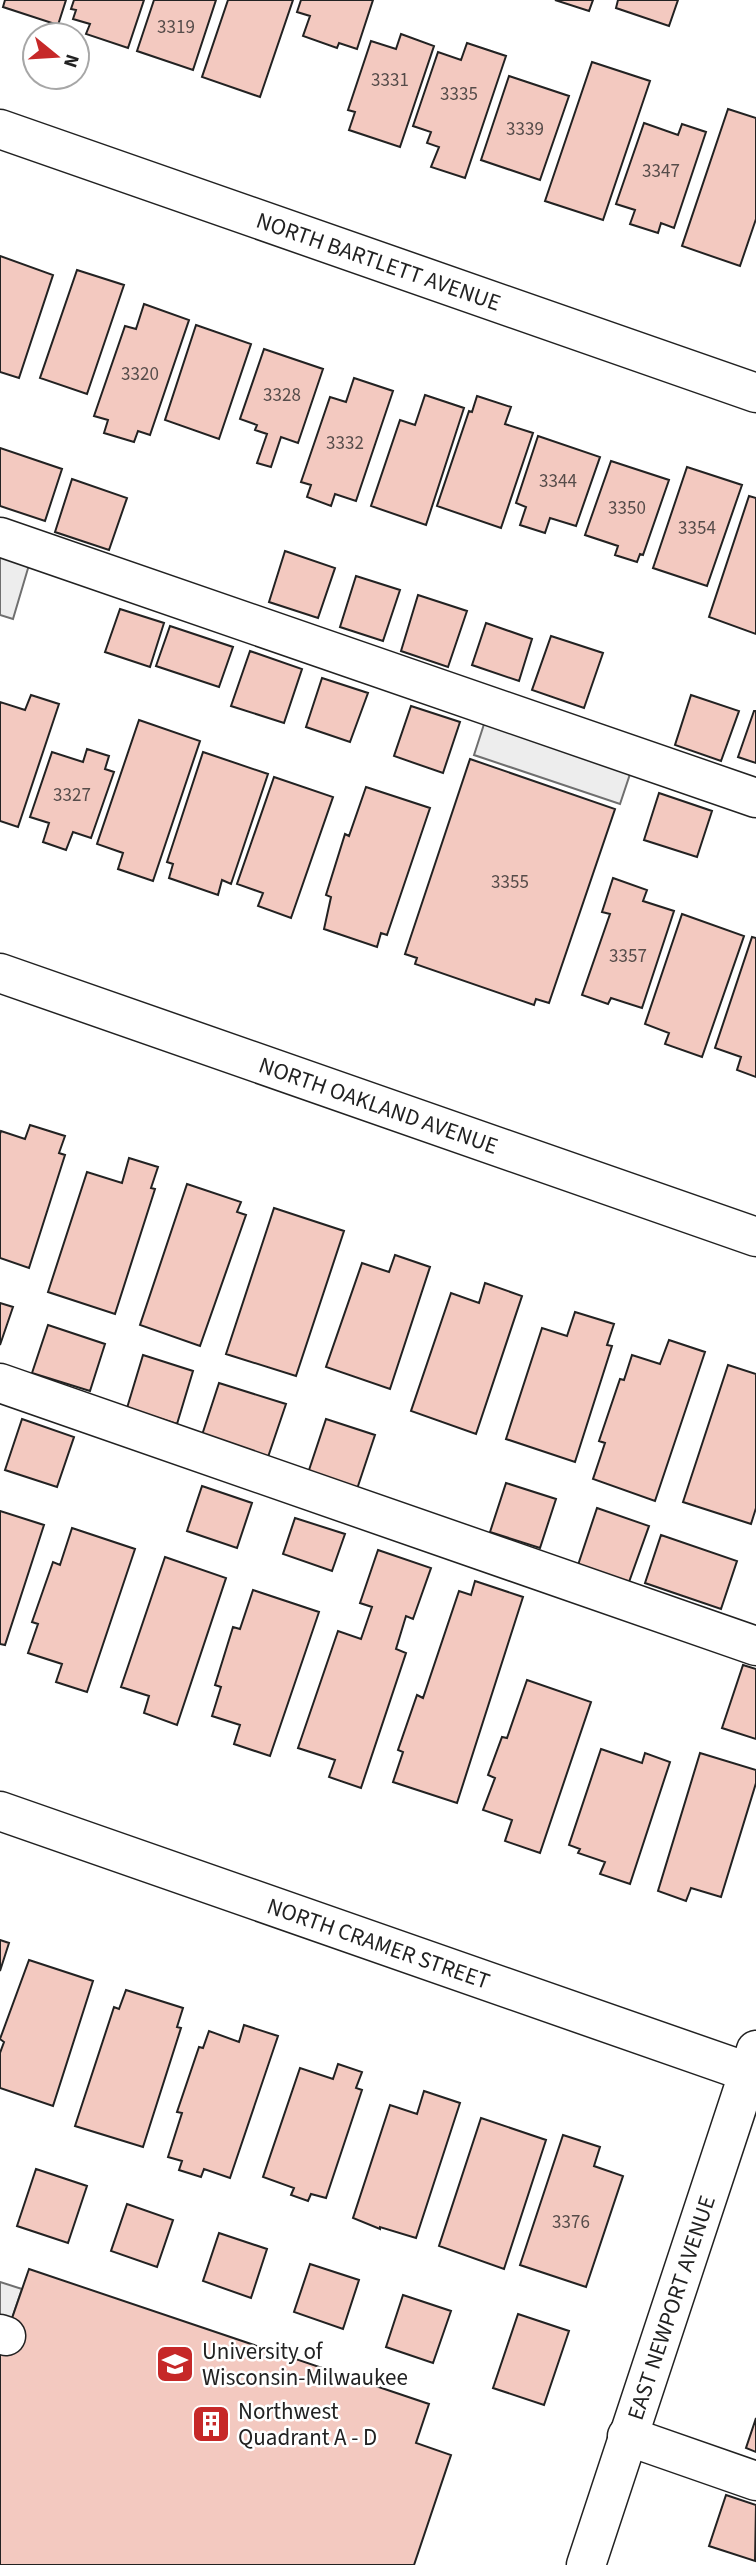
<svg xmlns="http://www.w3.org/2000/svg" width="756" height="2565" font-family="'Source Sans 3',sans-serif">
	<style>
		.parking { fill: #ededed; stroke: #6f6f6f; stroke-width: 2 }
		.building { fill: #f3c9c0; stroke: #222; stroke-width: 2 }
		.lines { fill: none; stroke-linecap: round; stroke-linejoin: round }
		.minor-casing { stroke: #222; stroke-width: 41 }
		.major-casing { stroke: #222; stroke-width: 41 }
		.minor { stroke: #fff; stroke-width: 38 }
		.major { stroke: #fff; stroke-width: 38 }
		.labels { text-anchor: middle; stroke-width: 5; stroke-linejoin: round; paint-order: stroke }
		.number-label { font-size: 19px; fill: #564c4a }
		.street-label { font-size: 23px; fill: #222; stroke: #fff }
		.poi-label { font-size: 23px; fill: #222; stroke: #fff; text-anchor: start }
	</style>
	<rect width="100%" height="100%" fill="#fff"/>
	<!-- parking -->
	<path class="parking" d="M0,556L29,565L13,619L0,615Z
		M486,718L632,768L620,804L474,755Z
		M0,2282L22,2289L0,2353Z"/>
	<!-- building -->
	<path class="building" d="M5,0H66L58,25L3,7Z
		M74,0H144L128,48L86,34L90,24L73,19L76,10L71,9Z
		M154,0H216L193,70L137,51Z
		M228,0H293L260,97L202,77Z
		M301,0H373L357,49L339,43L337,48L303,36L310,16L297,12Z
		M555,0H593L589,11Z
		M618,0H678L669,26L616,8Z
		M401,34L434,46L400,147L349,130L355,112L348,110L371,41L396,49Z
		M467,43L506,56L465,178L431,167L439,147L427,143L431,132L413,126L438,52L461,60Z
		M592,62L650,81L603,220L545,201Z
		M509,76L569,96L540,180L481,160Z
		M728,109L756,118V219L740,266L682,246Z
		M644,123L678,135L682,124L706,132L674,228L661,223L658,233L630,224L635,210L616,204Z
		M0,256L53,275L19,378L0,372Z
		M77,270L124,285L87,394L40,378Z
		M144,304L189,320L150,435L138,431L134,442L104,433L108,420L94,416L125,326L136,329Z
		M196,325L251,344L219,439L165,420Z
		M264,349L323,369L298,443L281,437L271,467L257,463L267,434L255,430L257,425L240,419Z
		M354,378L393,391L356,501L335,494L331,506L307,497L311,485L301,482L330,397L346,402Z
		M425,395L464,408L426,525L371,506L400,420L415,425Z
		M477,396L511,407L505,424L533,433L501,528L437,506L469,411L472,412Z
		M538,436L600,457L576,526L550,518L545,533L520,525L526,507L516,503Z
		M0,448L62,469L45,521L0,506Z
		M611,461L669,480L643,555L640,554L637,562L615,555L618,546L585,535Z
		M687,467L742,485L707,586L653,568Z
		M72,479L127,498L109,550L55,532Z
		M749,496L756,498V634L709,617Z
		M285,551L335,568L318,618L269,602Z
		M356,576L400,590L383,641L340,627Z
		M418,595L467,611L448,667L401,651Z
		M120,609L164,623L150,667L105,652Z
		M486,623L532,639L519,681L472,665Z
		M170,626L233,647L219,687L156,666Z
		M551,636L603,653L584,708L532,690Z
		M250,651L302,669L284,723L231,706Z
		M322,678L368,693L350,742L306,727Z
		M31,695L59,704L18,827L0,821V702L25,710Z
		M691,695L739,711L721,761L675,745Z
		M411,706L460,722L443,773L394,756Z
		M754,711H756V763L738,757Z
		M139,720L200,741L153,881L118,869L123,853L97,844Z
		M87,749L109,756L105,769L114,772L91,838L73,832L66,850L43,842L49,823L30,817L52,752L83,762Z
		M203,752L268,774L231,884L222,880L218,895L169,878L173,864L167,862Z
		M470,759L615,809L549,1003L536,999L534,1005L415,964L417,958L405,954Z
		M274,777L333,797L291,918L258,906L263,893L237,884Z
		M366,787L430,808L387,935L381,933L377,947L324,929L331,897L326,895L345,834L349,836Z
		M659,793L712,811L697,857L644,840Z
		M613,878L647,890L643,901L674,911L642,1008L611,998L608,1004L582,995L610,914L602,912Z
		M682,914L744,936L702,1057L665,1044L669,1033L645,1024Z
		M752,937L756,938V1077L737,1070L741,1057L715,1048Z
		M30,1125L65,1136L59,1153L65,1155L29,1268L0,1258V1134L1,1131L25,1139Z
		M129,1158L158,1167L151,1188L155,1189L115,1314L48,1292L87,1172L122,1183Z
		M187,1184L241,1202L237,1212L246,1215L200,1346L140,1325Z
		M274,1208L344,1231L296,1376L226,1354Z
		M395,1255L430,1267L390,1389L326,1367L362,1263L389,1272Z
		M485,1283L522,1296L476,1434L411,1411L451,1293L479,1303Z
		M0,1303L13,1307L0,1345Z
		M575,1312L614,1324L607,1345L612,1346L575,1462L506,1439L542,1328L567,1336Z
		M48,1325L105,1344L90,1391L32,1373Z
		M669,1340L705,1352L655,1501L593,1479L605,1443L599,1441L620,1379L624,1380L632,1355L660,1364Z
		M143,1355L193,1371L177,1424L127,1408Z
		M728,1365L756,1374V1508L751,1524L683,1502Z
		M219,1383L286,1404L268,1457L202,1435Z
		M22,1419L74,1437L57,1487L5,1470Z
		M326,1419L375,1435L357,1489L308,1473Z
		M506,1483L556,1499L540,1548L490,1532Z
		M202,1486L252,1503L237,1548L187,1531Z
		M597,1508L649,1526L629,1582L578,1565Z
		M0,1511L44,1525L5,1645L0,1644Z
		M295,1518L345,1534L332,1571L283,1554Z
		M72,1528L135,1549L87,1692L56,1682L62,1664L28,1653L38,1624L32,1622L53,1562L60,1565Z
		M661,1535L737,1561L721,1609L645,1583Z
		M378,1550L431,1568L413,1619L406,1616L396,1649L406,1653L361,1788L329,1777L335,1760L298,1748L338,1631L361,1639L372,1607L360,1603Z
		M165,1557L226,1578L177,1725L144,1713L149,1696L121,1687Z
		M475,1581L523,1597L457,1803L393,1782L403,1752L398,1750L417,1695L423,1698L459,1591L471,1595Z
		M253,1590L319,1612L270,1756L234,1744L240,1725L212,1716L221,1687L215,1685L233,1627L240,1629Z
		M743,1665L756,1669V1739L722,1728Z
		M527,1680L591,1702L540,1853L505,1841L512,1820L483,1810L495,1778L488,1775L502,1737L507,1738Z
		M601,1749L642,1763L645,1753L670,1762L630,1884L600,1874L605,1862L578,1853L580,1849L569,1845Z
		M700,1753L756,1770V1783L721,1897L691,1888L686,1901L658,1891Z
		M0,1940L9,1943L0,1971Z
		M29,1960L93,1981L53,2106L0,2088V2053L4,2042L0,2039Z
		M126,1990L183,2008L177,2027L181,2028L143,2147L75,2126L114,2007L119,2009Z
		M244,2025L278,2036L230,2178L204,2169L201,2177L179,2170L182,2161L168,2157L182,2113L177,2112L199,2047L203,2048L209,2031L239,2042Z
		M338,2064L362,2072L356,2088L362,2090L326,2198L311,2194L308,2201L291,2195L294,2188L263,2177L300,2068L333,2079Z
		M424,2091L460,2103L416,2238L380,2227V2229L353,2218L390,2105L417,2114Z
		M481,2118L546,2140L504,2269L439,2246Z
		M563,2135L600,2147L594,2166L623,2176L586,2287L520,2265Z
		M36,2169L87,2186L68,2243L17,2226Z
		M127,2204L173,2220L157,2267L111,2251Z
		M219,2233L267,2249L251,2298L203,2281Z
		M310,2264L359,2280L343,2329L294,2312Z
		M29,2269L429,2404L416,2443L451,2455L414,2565H0V2353Z
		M29,2269L429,2404L416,2443L451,2455L414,2565H0V2353Z
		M403,2295L451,2311L433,2363L386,2347Z
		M518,2314L569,2331L544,2405L493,2388Z
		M756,2418V2452L746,2448Z
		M726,2495L756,2505L755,2561L709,2546Z"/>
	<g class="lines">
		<defs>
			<g id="minor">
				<path id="s1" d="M0,129L756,393"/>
				<path d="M0,537L756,798"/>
				<path d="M0,1383L756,1646"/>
				<path id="s2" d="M0,1811L756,2075"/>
				<path d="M0,2334L6,2336"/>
				<path d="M627,2436L756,2481"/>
				<path id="s3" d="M586,2565L756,2050"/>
			</g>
			<g id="major">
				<path id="s4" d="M0,973L756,1237"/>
			</g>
		</defs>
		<!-- minor casing -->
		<use href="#minor" class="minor-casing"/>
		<!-- major casing -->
		<use href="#major" class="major-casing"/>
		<!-- minor -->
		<use href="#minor" class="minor"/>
		<!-- major -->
		<use href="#major" class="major"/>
	</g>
	<!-- icons -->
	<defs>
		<symbol id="university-square" viewBox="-11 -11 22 22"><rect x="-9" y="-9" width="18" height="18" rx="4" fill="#c62828" stroke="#fff"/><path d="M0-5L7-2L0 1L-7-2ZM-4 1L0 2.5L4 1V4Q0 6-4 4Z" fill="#fff"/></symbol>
		<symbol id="building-square" viewBox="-11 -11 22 22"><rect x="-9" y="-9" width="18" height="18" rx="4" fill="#c62828" stroke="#fff"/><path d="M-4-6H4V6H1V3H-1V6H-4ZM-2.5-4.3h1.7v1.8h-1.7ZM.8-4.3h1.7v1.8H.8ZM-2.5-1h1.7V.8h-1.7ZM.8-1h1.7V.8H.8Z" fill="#fff"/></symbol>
	</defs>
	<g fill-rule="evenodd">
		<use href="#university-square" x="153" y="2342" width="44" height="44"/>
		<use href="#building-square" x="189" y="2402" width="44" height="44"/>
	</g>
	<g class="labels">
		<!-- number labels -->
		<g class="number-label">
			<text x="176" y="33">3319</text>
			<text x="390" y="86">3331</text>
			<text x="459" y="100">3335</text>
			<text x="525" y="135">3339</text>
			<text x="661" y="177">3347</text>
			<text x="140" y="380">3320</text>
			<text x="282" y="401">3328</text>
			<text x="345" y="449">3332</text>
			<text x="558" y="487">3344</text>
			<text x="627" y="514">3350</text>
			<text x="697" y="534">3354</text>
			<text x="72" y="801">3327</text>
			<text x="510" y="888">3355</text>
			<text x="628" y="962">3357</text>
			<text x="571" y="2228">3376</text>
		</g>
		<!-- street labels -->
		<g class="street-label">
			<text dy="8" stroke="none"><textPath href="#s1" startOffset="401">NORTH BARTLETT AVENUE</textPath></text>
			<text dy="8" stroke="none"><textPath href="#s4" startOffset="401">NORTH OAKLAND AVENUE</textPath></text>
			<text dy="8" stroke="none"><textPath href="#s2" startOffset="401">NORTH CRAMER STREET</textPath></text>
			<text dy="8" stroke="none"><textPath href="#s3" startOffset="271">EAST NEWPORT AVENUE</textPath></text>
		</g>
		<!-- poi labels -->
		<g class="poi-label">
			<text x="202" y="2359">University of<tspan x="202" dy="26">Wisconsin-Milwaukee</tspan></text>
			<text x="238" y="2419">Northwest<tspan x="238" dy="26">Quadrant A - D</tspan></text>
		</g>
	</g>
	<!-- north arrow -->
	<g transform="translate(56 56) rotate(108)"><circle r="33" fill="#ffffff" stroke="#a7a7a7" stroke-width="2"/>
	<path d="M0-5L12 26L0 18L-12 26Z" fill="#c62828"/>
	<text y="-10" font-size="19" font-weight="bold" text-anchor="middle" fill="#222222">N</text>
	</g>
</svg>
